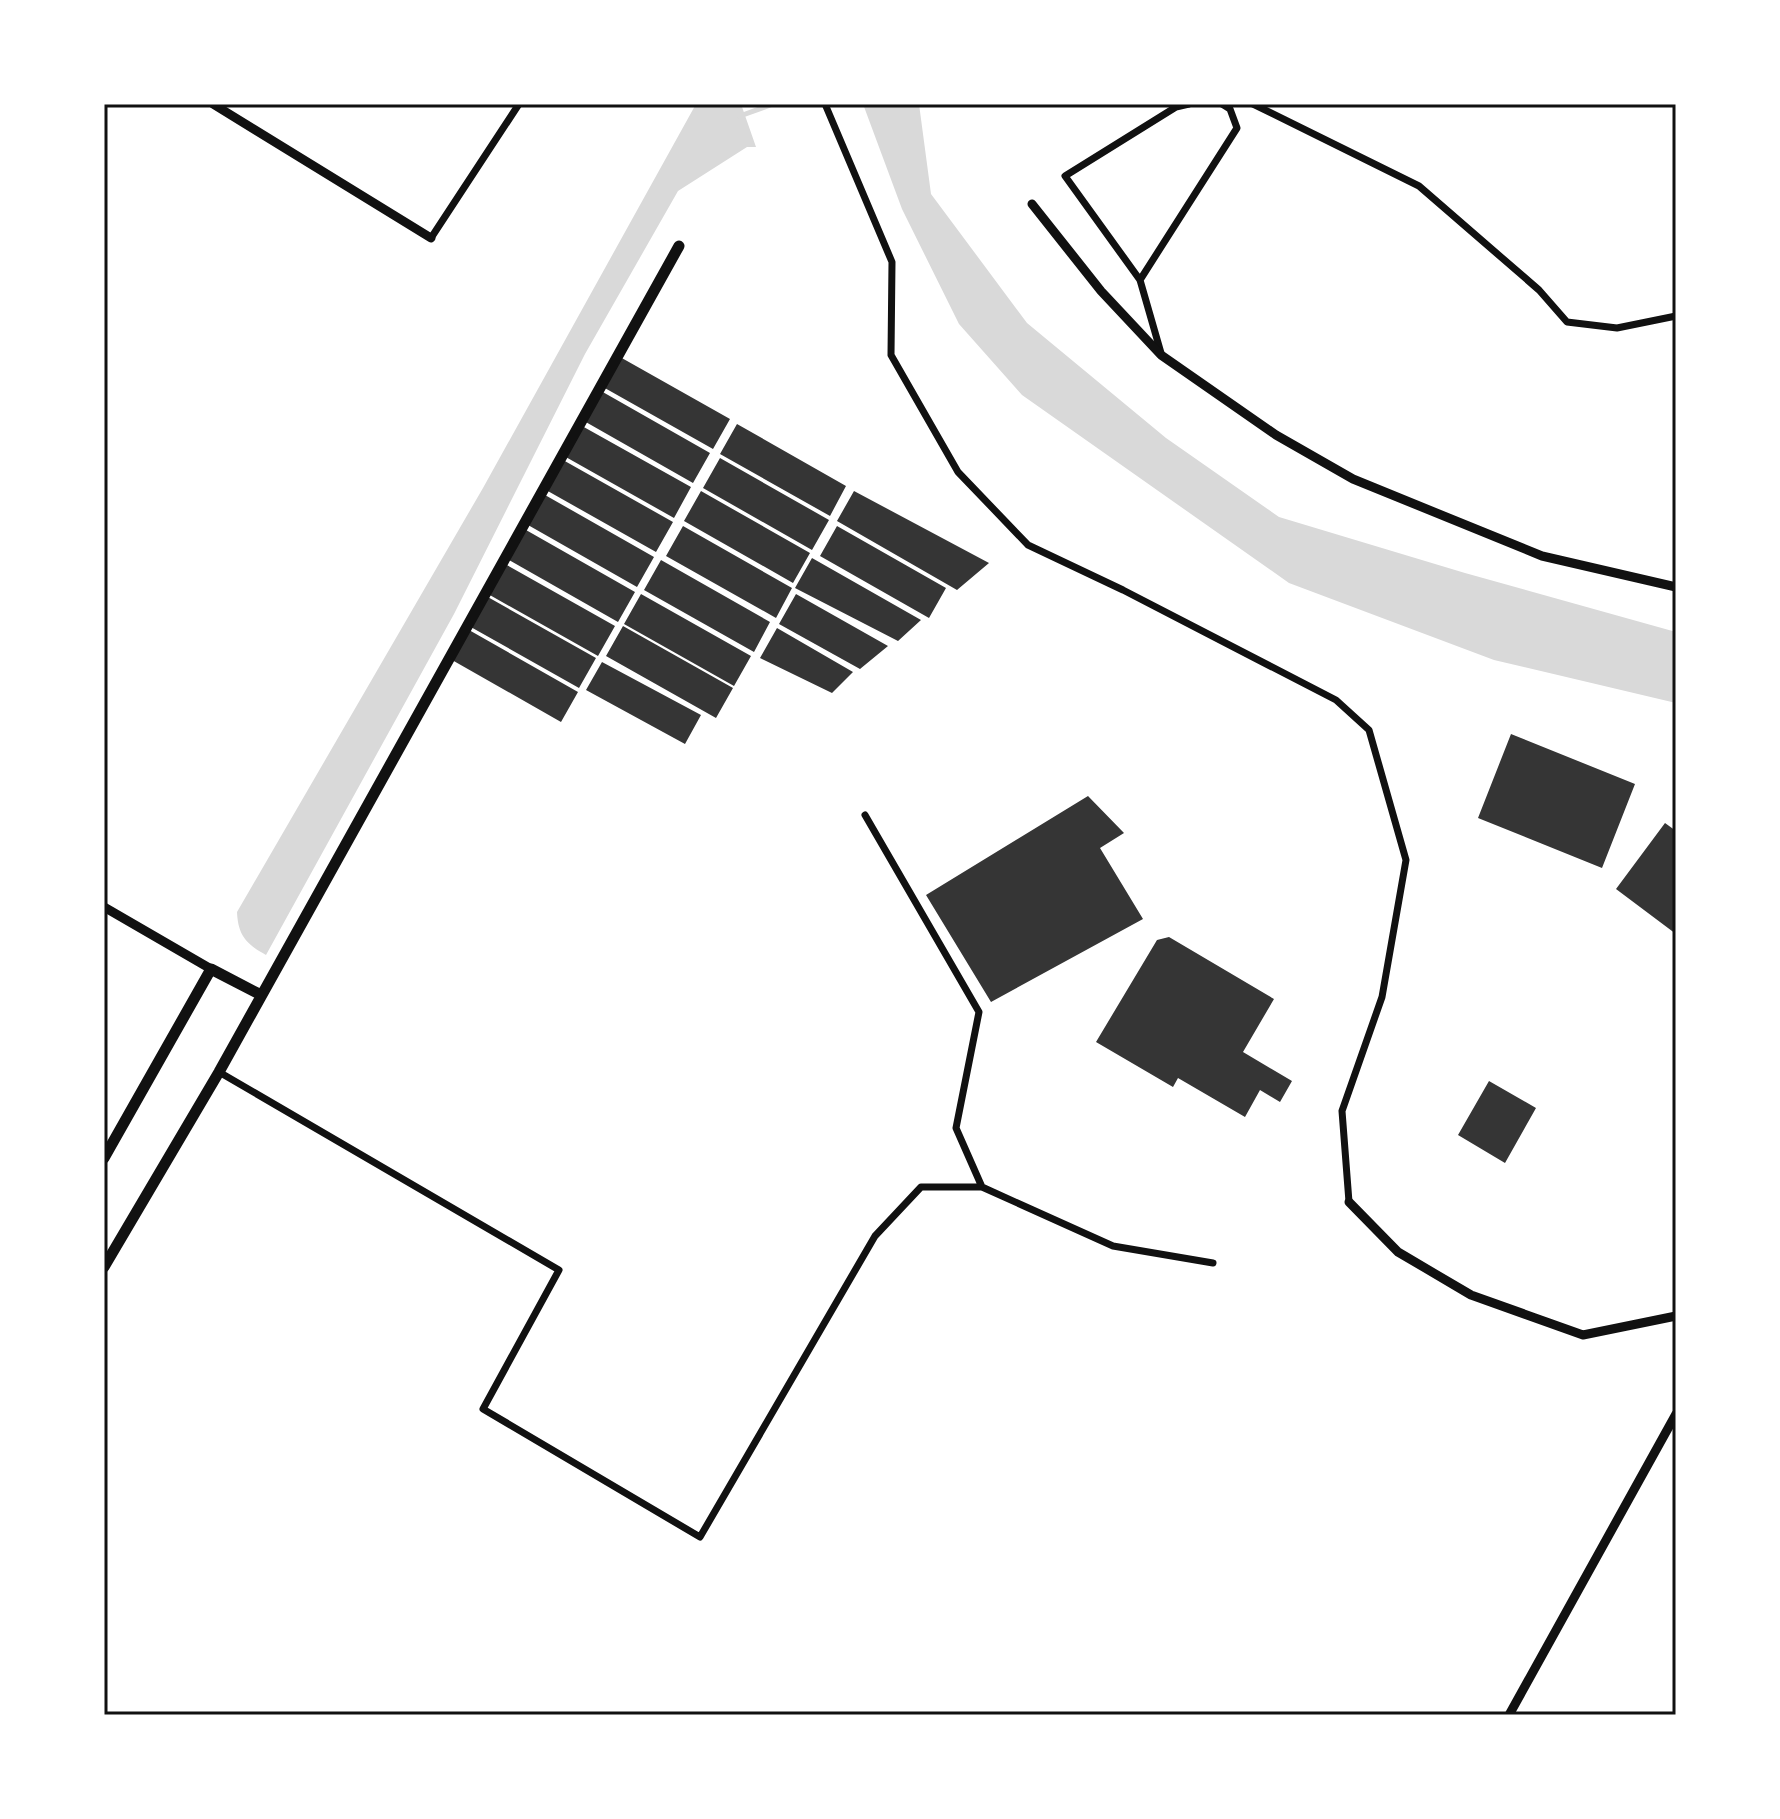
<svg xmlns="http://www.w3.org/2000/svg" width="1780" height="1819" font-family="'Golos Text',sans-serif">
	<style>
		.water { fill: #d9d9d9 }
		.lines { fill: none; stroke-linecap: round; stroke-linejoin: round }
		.stream { stroke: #d9d9d9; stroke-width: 5 }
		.building { fill: #353535 }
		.minor { stroke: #111; stroke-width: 7 }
		.tertiary { stroke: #111; stroke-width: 9 }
		.secondary { stroke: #111; stroke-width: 11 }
		.neatline { fill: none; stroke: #111; stroke-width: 3 }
	</style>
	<rect width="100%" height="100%" fill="#fff"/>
	<!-- water -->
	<path class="water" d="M696,104H741L756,147H747L678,191L585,354L454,614L266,955C246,944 238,935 237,912L483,488Z
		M863,104H919L931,194L1027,323L1166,438L1279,517L1465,573L1676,632V703L1494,660L1289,583L1022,395L959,324L902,209Z"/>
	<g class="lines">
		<!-- stream -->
		<path class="stream" d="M740,116L773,104"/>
	</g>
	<!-- building -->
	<path class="building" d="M620,357L730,419L713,449L603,387Z
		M601,391L710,453L693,483L584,421Z
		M737,424L846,486L830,516L720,454Z
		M582,426L691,487L674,518L564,456Z
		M720,458L829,520L812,550L703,488Z
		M563,460L673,522L656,552L546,490Z
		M701,491L810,553L793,583L684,521Z
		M854,491L989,563L957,590L837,521Z
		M545,495L654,557L637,587L528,525Z
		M683,526L792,588L776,618L666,556Z
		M837,526L946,588L929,618L820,556Z
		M526,530L635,592L618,622L509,560Z
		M812,558L921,620L898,641L795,588Z
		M661,560L770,622L754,652L644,590Z
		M505,564L615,626L598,656L488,594Z
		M641,594L751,656L734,686L624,624Z
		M796,594L888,646L860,669L779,624Z
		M486,596L596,658L579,688L469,626Z
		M623,626L733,688L716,718L606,656Z
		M777,628L853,672L832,693L760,658Z
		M469,630L578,692L561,722L452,660Z
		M602,662L701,715L685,744L586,690Z
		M1511,734L1635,784L1602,868L1478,818Z
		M1088,796L1124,833L1100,848L1143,919L991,1002L926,895Z
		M1665,823L1676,831V934L1616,889Z
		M1169,937L1274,999L1243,1052L1292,1081L1280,1102L1260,1090L1245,1117L1178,1078L1173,1087L1096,1042L1157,940Z
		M1489,1081L1536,1108L1505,1163L1458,1135Z"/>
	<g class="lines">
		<!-- minor -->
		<path class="minor" d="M825,104L892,262L891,355L958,472L1028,545L1123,590L1336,700L1369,730L1406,860L1382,997L1342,1111L1349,1202
			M1253,104L1419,186L1539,290L1567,322L1617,328L1676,316
			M431,238L519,104
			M1140,280L1237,128L1230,109L1222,104
			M1161,353L1140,280L1065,176L1176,107L1189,104
			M865,815L979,1012L956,1128L982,1187
			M219,1072L559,1270L483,1409L700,1537L875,1236L921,1187H982L1113,1246L1213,1263"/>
		<!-- tertiary -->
		<path class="tertiary" d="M213,104L431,238
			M1032,204L1101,291L1161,355L1276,435L1353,479L1542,556L1676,587
			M104,907L211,969
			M1349,1202L1398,1252L1471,1295L1583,1335L1676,1316
			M1509,1715L1676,1414"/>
		<!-- secondary -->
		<path class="secondary" d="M104,1158L211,969L261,995
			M104,1267L219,1072L679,246"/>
	</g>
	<!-- border -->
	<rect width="1780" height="1819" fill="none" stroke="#ffffff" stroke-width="212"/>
	<rect x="106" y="106" width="1568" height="1607" class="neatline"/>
</svg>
